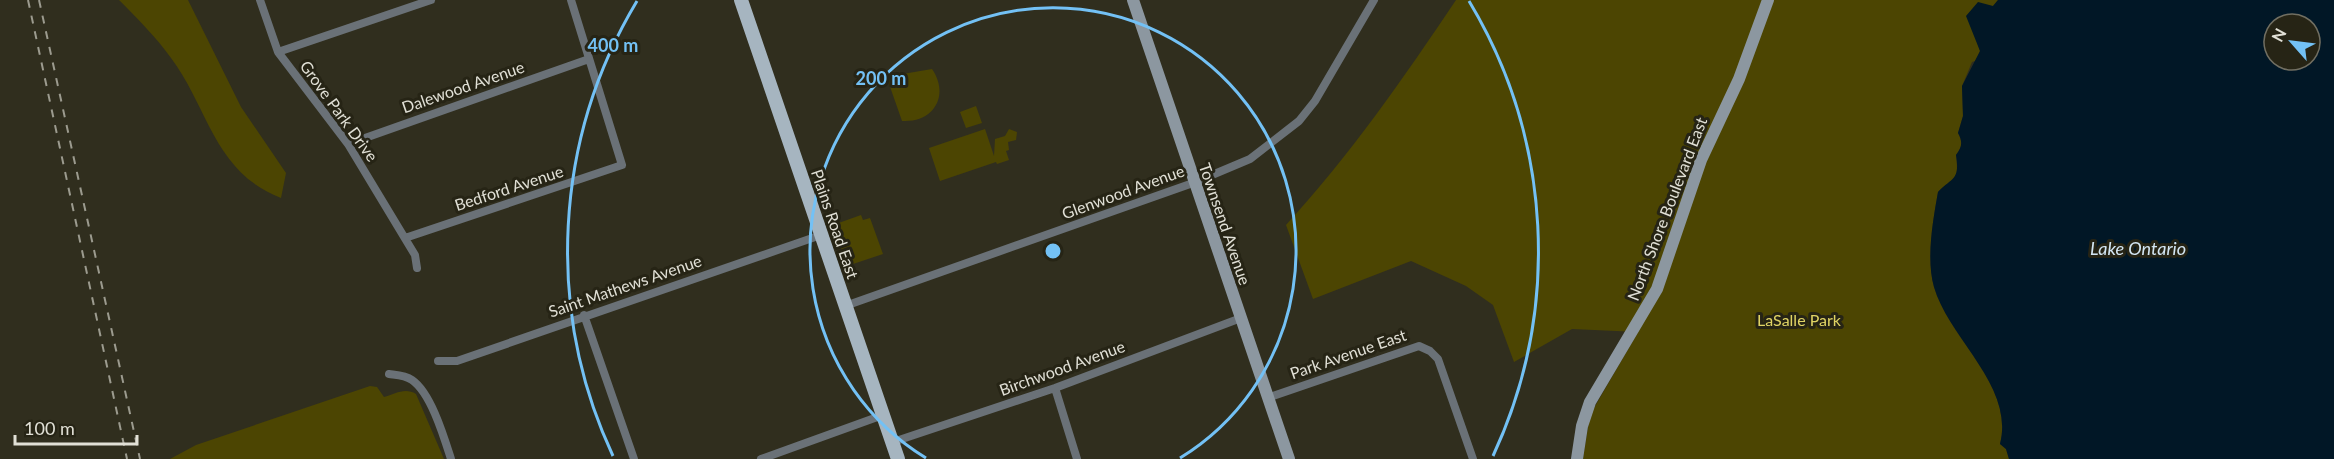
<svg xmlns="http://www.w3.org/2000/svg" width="2334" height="459" font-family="Lato,sans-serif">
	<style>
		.green { fill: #4c4502 }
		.water { fill: #011726; fill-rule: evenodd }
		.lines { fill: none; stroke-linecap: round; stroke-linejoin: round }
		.street { stroke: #6a7177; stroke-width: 8 }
		.secondary { stroke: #8c97a0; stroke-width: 12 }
		.primary { stroke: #a6b5c0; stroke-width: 14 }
		.rail { stroke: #9c9b8f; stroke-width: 2; stroke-dasharray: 8 8; stroke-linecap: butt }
		.ring { fill: none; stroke: #73c1f5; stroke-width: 3 }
		.labels { text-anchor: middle; stroke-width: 6; stroke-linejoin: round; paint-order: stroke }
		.street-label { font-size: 16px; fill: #e1e0d6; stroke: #262415 }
		.park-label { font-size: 16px; fill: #e0d464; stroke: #262415 }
		.water-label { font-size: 18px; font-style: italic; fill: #d3e6f3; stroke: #262415 }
		.centre { fill: #73c1f5; stroke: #262415; stroke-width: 3 }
		.ring-label { font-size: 18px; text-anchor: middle; font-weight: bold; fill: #73c1f5; stroke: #262415; stroke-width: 6; stroke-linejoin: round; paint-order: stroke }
	</style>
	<rect width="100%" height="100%" fill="#302e1e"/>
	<!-- green -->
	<path class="green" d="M119,0H188L241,107L286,173L281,198C214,172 209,109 171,58C156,37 137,18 119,0Z
		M1456,0H1998L1993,6H1990L1974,32L1980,51L1978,60L1972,62L1962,86L1963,116L1958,133C1963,142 1962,147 1956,155C1959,183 1955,176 1938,192C1933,220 1926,259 1934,287C1949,339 2015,386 2000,444L2006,449L2009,459H1583L1590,415L1638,332L1572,329L1514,362L1493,305L1466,286L1411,261L1313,299L1286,225C1350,155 1403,79 1456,0Z
		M932,69C950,95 934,123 902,121L888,81L891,76Z
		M976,106L982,123L966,128L960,112Z
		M985,129L994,156L995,139L1005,136L1009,129L1017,132L1016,140L1008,142L1009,150L1006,151L1009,160L997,164L996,162L940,181L929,148Z
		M861,215L863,220L870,218L883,254L847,266L833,225Z
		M370,386L377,387L384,397C395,394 405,387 416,394L444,459H170L196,445Z"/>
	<!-- water -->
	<path class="water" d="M1998,0H2334V459H2009L2006,449L2000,444C2015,386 1949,339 1934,287C1926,259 1933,220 1938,192C1953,177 1960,180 1956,155C1962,147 1963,142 1958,133L1963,116L1962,86L1980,51L1966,16L1978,2L1993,6ZM2274,24H2310V60H2274Z"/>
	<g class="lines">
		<!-- street -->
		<path class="street" d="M260,0L278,52L348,144L415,255L417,268
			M278,52L431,0
			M348,144L589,59
			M405,238L622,165L571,0
			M845,306L1193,183L1250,159L1299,121L1315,101L1374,0
			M584,315L634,459
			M438,361H457L821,235
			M389,374C397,375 405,375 412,380C431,393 444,437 451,459
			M1055,388L1077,459
			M1267,398L1419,346L1430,351L1438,359L1473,459
			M893,442L1055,388L1241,318
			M761,459L883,415"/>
		<!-- secondary -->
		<path class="secondary" d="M1133,0L1289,459
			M1577,459L1582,426L1590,402L1657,289L1701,160L1739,79L1768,0"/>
		<!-- primary -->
		<path class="primary" d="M741,0L898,459"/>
		<!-- rail -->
		<path class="rail" d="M28,0L127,459
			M39,0L140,459"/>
	</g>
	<!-- distance rings -->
	<g class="ring">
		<path d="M926 458A243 243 0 1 1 1180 458"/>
		<path d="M613 456A485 485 0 0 1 637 1M1469 1A485 485 0 0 1 1493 456"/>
	</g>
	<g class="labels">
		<!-- street labels -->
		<g class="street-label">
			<text transform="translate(463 87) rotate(-19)" y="6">Dalewood Avenue</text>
			<text transform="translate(339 111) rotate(54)" y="6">Grove Park Drive</text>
			<text transform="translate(509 188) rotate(-18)" y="6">Bedford Avenue</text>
			<text transform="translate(1123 192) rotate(-20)" y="6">Glenwood Avenue</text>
			<text transform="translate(1667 209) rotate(-69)" y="6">North Shore Boulevard East</text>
			<text transform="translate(835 224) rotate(71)" y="6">Plains Road East</text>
			<text transform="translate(1225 224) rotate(71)" y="6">Townsend Avenue</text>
			<text transform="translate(625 286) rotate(-19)" y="6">Saint Mathews Avenue</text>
			<text transform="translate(1348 354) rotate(-19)" y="6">Park Avenue East</text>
			<text transform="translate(1062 368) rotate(-20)" y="6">Birchwood Avenue</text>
		</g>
		<!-- park labels -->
		<g class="park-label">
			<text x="1799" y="326">LaSalle Park</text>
		</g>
		<!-- water labels -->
		<g class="water-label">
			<text x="2138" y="255">Lake Ontario</text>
		</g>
	</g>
	<circle cx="1053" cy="251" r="9" class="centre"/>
	<g class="ring-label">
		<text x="613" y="52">400 m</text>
		<text x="881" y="85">200 m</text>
	</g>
	<!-- north arrow -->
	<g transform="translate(2292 42) rotate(298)"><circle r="28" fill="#262415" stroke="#716f62" stroke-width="1.5"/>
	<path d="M0-4.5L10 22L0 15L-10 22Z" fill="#73c1f5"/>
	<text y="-9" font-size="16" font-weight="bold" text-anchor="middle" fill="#e1e0d6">N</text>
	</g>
	<!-- scale -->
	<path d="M15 435v9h122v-9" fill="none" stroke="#e1e0d6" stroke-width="3"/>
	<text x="24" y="435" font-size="18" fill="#e1e0d6" stroke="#262415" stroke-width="4.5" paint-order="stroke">100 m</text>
</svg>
